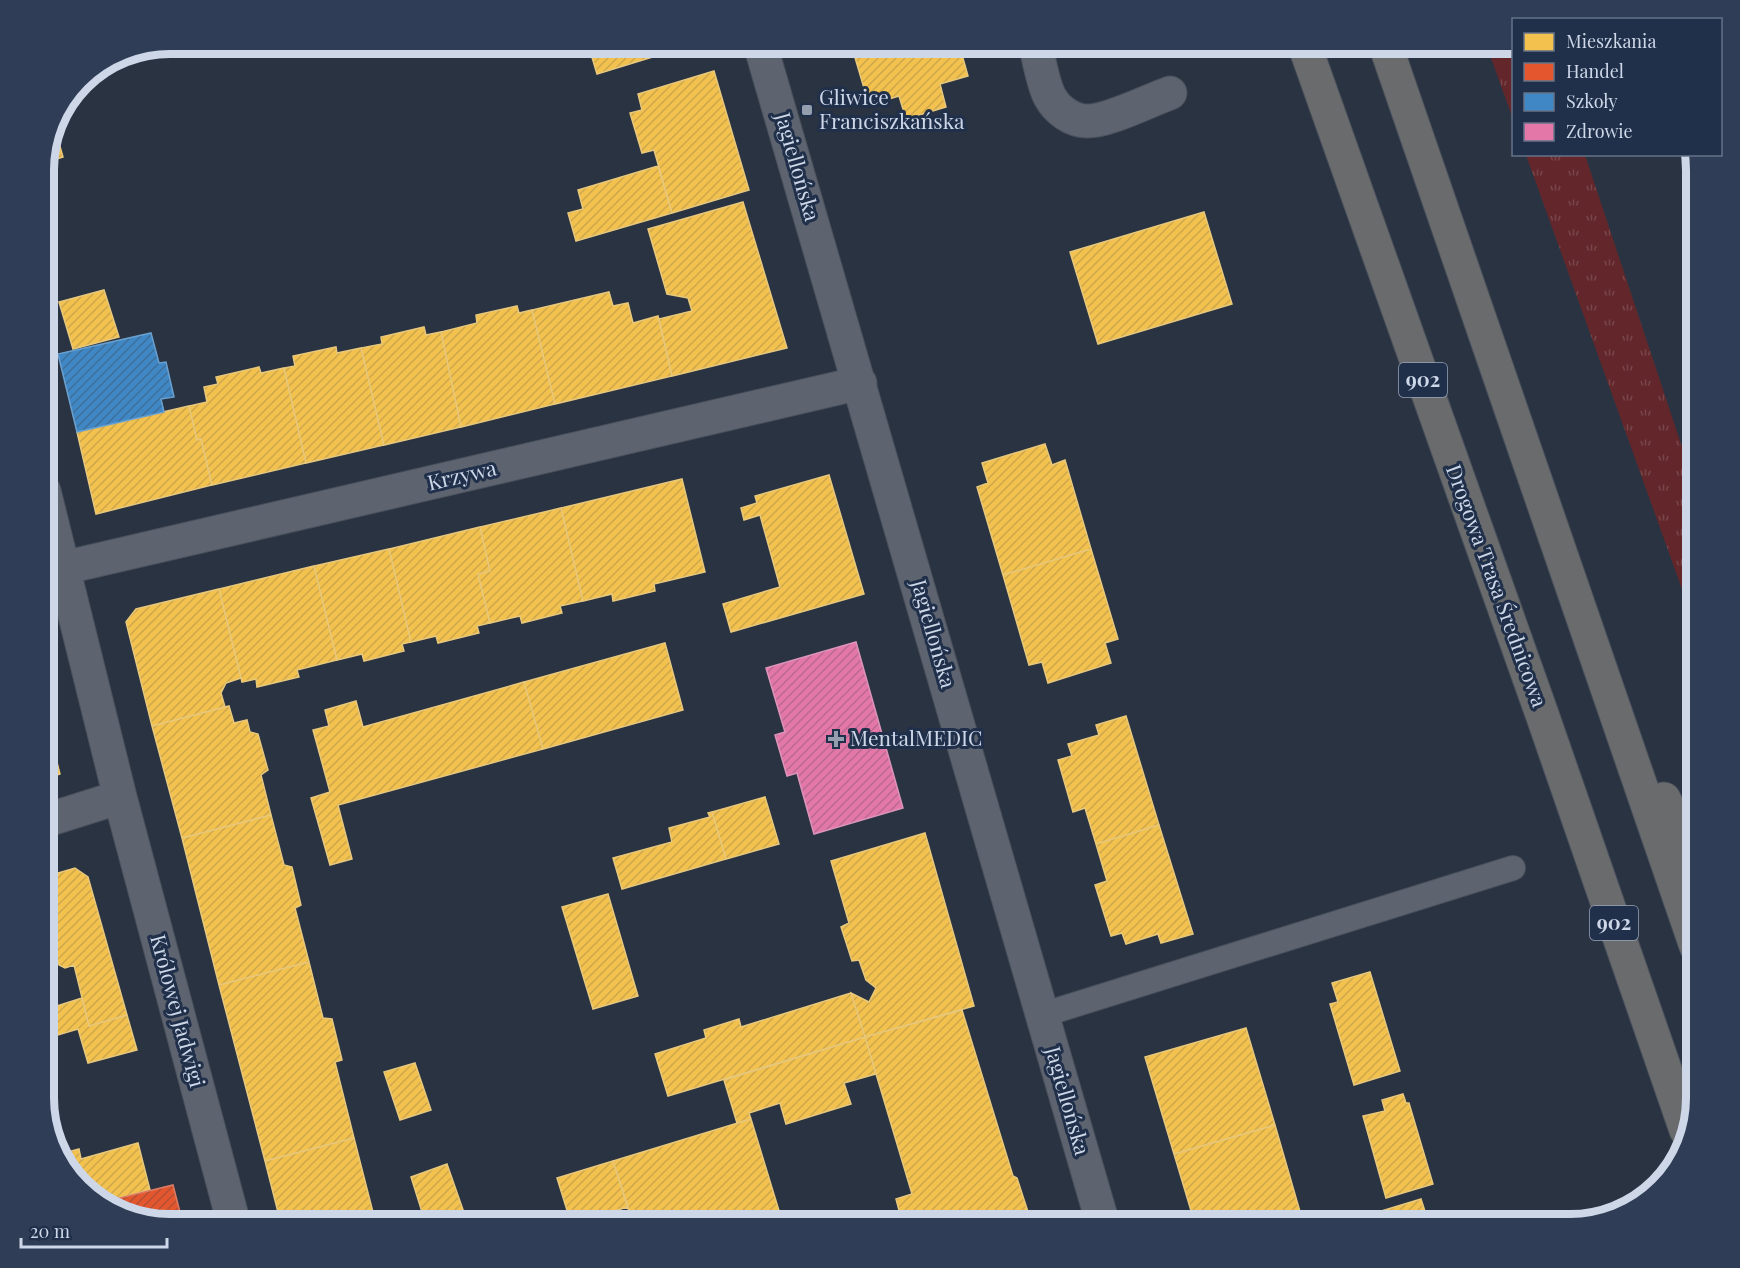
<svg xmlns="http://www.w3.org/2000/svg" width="1740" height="1268" font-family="'Playfair Display',serif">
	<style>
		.built { fill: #253653 }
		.grass { fill: url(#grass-tufts) }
		.homes { fill: url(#homes-hatch); stroke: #e7c87c; stroke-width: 1.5 }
		.shops { fill: url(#shops-hatch); stroke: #dd7d66; stroke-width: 1.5 }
		.schools { fill: url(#schools-hatch); stroke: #6aa0d0; stroke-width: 1.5 }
		.health { fill: url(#health-hatch); stroke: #dc94bb; stroke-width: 1.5 }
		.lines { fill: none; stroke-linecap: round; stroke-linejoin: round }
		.lane-casing { stroke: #49505c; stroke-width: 26 }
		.street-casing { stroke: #49505c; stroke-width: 35 }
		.secondary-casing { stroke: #49505c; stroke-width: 35 }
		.primary-casing { stroke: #49505c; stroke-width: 35 }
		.lane { stroke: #5e646f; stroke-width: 24 }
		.street { stroke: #5e646f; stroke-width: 33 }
		.secondary { stroke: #5e646f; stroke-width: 33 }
		.primary { stroke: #6a6b6d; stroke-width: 33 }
		.poi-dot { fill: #949eae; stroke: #21304a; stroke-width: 2 }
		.labels { text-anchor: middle; stroke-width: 6; stroke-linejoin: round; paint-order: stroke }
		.shield { fill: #21304a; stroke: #99a5b9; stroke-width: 1.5 }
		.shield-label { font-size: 20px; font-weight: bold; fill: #cdd7e8 }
		.poi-label { font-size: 21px; fill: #cdd7e8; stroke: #21304a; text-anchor: start }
		.street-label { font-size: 21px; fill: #cdd7e8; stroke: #21304a }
		.rim { fill: none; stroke: #cdd7e8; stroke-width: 8 }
	</style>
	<defs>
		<pattern id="grass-tufts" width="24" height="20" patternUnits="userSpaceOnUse" patternTransform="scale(1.5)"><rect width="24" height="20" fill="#63272b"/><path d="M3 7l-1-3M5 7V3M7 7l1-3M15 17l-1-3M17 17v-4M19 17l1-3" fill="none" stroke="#78464a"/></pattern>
		<pattern id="homes-hatch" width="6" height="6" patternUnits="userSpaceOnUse" patternTransform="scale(1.5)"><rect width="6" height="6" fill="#f2c14e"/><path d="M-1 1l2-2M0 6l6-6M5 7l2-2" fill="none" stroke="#cea74c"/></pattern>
		<pattern id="shops-hatch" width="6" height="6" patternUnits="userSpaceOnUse" patternTransform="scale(1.5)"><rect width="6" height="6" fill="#e4572e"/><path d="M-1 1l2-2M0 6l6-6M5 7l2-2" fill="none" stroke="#b25035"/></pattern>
		<pattern id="schools-hatch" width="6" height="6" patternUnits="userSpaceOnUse" patternTransform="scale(1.5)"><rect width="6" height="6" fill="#3f88c5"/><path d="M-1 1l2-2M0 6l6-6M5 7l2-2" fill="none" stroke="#3f6f99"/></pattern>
		<pattern id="health-hatch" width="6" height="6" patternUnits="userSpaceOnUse" patternTransform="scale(1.5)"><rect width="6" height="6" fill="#e377a8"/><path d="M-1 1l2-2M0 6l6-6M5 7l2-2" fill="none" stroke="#ba6990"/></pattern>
	</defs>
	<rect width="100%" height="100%" fill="#2a3341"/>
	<!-- built -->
	<path class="built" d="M44,303L58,354L44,358Z"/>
	<!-- grass -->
	<path class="grass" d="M1486,44H1513V119Z
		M1526,155H1585L1696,489V628Z"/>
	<!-- homes -->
	<path class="homes" d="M588,44H695L597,74Z
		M851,44H959L968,76L940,84L946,107L906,119L899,96L869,105Z
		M714,71L749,190L672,213L654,150L642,153L630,113L642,110L638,94Z
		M54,125L63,157L44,163V161Z
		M658,166L672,213L576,241L568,213L583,209L578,190Z
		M743,202L787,348L672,376L659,319L692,311L688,298L667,294L648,229Z
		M1204,212L1232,304L1098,344L1070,252Z
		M104,290L119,337L73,349L59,302Z
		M609,292L613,306L628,303L633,323L658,316L672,376L555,404L532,310Z
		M517,306L519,313L532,310L555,404L461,427L441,332L477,323L476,315Z
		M424,327L426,335L441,332L461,427L384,445L361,348L382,344L381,337Z
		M336,347L337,353L361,348L384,445L306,463L284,368L295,366L293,356Z
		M259,367L261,373L284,368L306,463L212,485L201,439L197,440L189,406L207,402L204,387L218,384L216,377Z
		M189,406L197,440L201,439L212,485L96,514L77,432Z
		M1045,444L1052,465L1065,460L1091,549L1003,575L977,487L988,483L982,463Z
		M829,475L864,594L731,632L723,604L780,587L760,515L744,520L741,508L757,503L755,496Z
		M682,479L705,572L654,584L655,591L613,601L612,594L583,601L561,508Z
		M561,508L583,601L560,606L562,613L522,623L520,616L490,623L478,574L490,571L480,527Z
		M480,527L490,571L478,574L490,623L477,626L479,633L438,643L436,636L411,642L389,549Z
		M389,549L411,642L402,644L404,651L364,661L362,654L337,660L314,566Z
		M1091,549L1118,639L1105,643L1111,663L1048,683L1042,662L1029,665L1003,575Z
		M314,566L337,660L297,670L299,677L257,687L256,679L242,682L219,589Z
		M219,589L241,678L226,683L221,693L225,707L152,726L126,622L136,609Z
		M665,643L683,710L543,749L524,682Z
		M524,682L543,749L338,805L352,859L330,865L311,798L330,792L313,730L329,726L325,710L356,701L363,727Z
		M229,706L234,723L247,720L250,732L258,734L268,770L261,775L271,815L182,838L152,726Z
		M44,712L60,774L44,779Z
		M1126,716L1159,825L1096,844L1085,808L1073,812L1058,760L1072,756L1068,744L1099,735L1096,725Z
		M765,797L779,844L726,859L712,812Z
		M712,812L726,859L622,889L613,858L672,842L669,828L710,817L708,813Z
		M271,815L284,865L292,867L301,905L295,908L309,962L219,985L182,838Z
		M1159,825L1193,934L1161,943L1158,934L1126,944L1122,933L1111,936L1095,885L1107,881L1096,844Z
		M925,833L974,1006L865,1037L851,993L869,1002L876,988L866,980L859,960L852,961L841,927L849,923L831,861Z
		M75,868L88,877L127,1015L89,1026L74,965L65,968L59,965L57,959L44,962V877Z
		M608,894L638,996L593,1009L562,907Z
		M309,962L323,1018L332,1019L342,1060L335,1062L354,1138L265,1161L219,985Z
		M1370,972L1400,1071L1354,1085L1330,1004L1338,1002L1332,983Z
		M851,993L865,1037L668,1096L655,1054L706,1038L704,1030L739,1019L741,1027Z
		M82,998L89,1026L127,1015L137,1050L88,1063L78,1029L44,1039V1010Z
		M962,1010L1013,1176L1017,1178L1032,1224H915L911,1211L900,1214L896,1199L912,1194L865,1037Z
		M1246,1028L1275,1125L1174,1154L1145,1057Z
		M865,1037L876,1074L844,1083L851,1104L786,1124L780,1103L749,1113L751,1119L737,1123L724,1080Z
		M415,1063L431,1110L400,1120L384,1072Z
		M1403,1094L1406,1103H1409L1433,1184L1386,1198L1363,1116L1385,1111L1382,1100Z
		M751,1119L780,1214L745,1224H633L613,1161Z
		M1275,1125L1303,1222L1295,1224H1195L1174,1154Z
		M354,1138L376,1224H281L265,1161Z
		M138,1143L150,1190L103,1202L93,1199L57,1155L79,1149L81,1159Z
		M613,1161L628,1207L571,1223L557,1178Z
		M447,1164L468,1224H445L443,1219L422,1212L411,1177Z
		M1421,1199L1429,1224H1381L1378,1212Z"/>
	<!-- shops -->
	<path class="shops" d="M173,1185L183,1224H170L103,1202Z"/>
	<!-- schools -->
	<path class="schools" d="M151,333L159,363L166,362L174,397L161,399L164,412L77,432L58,354Z"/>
	<!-- health -->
	<path class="health" d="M856,642L903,808L814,834L797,773L787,776L775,735L785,732L766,668Z"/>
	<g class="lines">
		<defs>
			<path id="lane" d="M1042,1015L1513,868"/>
			<path id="street" d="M1035,44C1039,58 1043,85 1050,97C1057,110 1072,121 1087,121C1107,122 1150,100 1170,93
				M44,491L120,797L234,1224
				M63,568L860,383
				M44,821L120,797"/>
			<path id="secondary" d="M760,44L1103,1224"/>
			<path id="primary" d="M1304,44L1543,717L1686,1130
				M1385,44L1696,946
				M1664,799L1696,863"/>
		</defs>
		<!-- lane casing -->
		<use href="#lane" class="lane-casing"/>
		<!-- street casing -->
		<use href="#street" class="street-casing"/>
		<!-- secondary casing -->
		<use href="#secondary" class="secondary-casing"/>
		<!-- primary casing -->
		<use href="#primary" class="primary-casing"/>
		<!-- lane -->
		<use href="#lane" class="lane"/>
		<!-- street -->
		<use href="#street" class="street"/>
		<!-- secondary -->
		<use href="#secondary" class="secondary"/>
		<!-- primary -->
		<use href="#primary" class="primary"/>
	</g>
	<!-- markers -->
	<g class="poi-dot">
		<rect x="801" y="104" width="12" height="12" rx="3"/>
		<path d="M833 730h6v6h6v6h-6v6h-6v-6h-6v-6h6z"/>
	</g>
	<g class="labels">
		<!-- shield labels -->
		<g class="shield">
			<rect x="1399" y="363" width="48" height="34" rx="4.5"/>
			<rect x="1590" y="906" width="48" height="34" rx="4.5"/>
		</g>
		<g class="shield-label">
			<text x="1423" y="387">902</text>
			<text x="1614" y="930">902</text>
		</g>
		<!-- poi labels -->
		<g class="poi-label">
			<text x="819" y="105">Gliwice<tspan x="819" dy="24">Franciszkańska</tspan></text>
			<text x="850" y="746">MentalMEDIC</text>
		</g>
		<!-- street labels -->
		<g class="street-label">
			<text transform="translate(797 167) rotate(74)" y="7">Jagiellońska</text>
			<text transform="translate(462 476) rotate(-13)" y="7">Krzywa</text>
			<text transform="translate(1496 586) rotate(70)" y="7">Drogowa Trasa Średnicowa</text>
			<text transform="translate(933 634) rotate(74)" y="7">Jagiellońska</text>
			<text transform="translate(177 1011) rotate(75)" y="7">Królowej Jadwigi</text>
			<text transform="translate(1067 1101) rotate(74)" y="7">Jagiellońska</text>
		</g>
	</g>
	<!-- crop -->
	<path d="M0 0H1740V1268H0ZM170 54H1570A116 116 0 0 1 1686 170V1098A116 116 0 0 1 1570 1214H170A116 116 0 0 1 54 1098V170A116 116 0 0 1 170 54Z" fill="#2f3d57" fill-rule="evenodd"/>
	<path class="rim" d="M170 54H1570A116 116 0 0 1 1686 170V1098A116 116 0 0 1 1570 1214H170A116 116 0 0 1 54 1098V170A116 116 0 0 1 170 54Z"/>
	<!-- legend -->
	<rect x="1512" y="18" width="210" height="138" fill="#21304a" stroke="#667389" stroke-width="1.5"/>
	<rect x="1524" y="33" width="30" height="18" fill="#f2c14e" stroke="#667389" stroke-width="1.5"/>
	<text x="1566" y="48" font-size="18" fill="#cdd7e8">Mieszkania</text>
	<rect x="1524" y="63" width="30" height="18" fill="#e4572e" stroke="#667389" stroke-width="1.5"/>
	<text x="1566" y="78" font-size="18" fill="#cdd7e8">Handel</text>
	<rect x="1524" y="93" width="30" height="18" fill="#3f88c5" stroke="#667389" stroke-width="1.5"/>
	<text x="1566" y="108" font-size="18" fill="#cdd7e8">Szkoły</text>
	<rect x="1524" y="123" width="30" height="18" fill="#e377a8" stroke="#667389" stroke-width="1.5"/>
	<text x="1566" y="138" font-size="18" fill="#cdd7e8">Zdrowie</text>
	<!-- scale -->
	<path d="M21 1238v9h146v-9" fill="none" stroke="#cdd7e8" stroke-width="3"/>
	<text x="30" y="1238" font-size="18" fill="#cdd7e8" stroke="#21304a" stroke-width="4.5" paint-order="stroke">20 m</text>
</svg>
